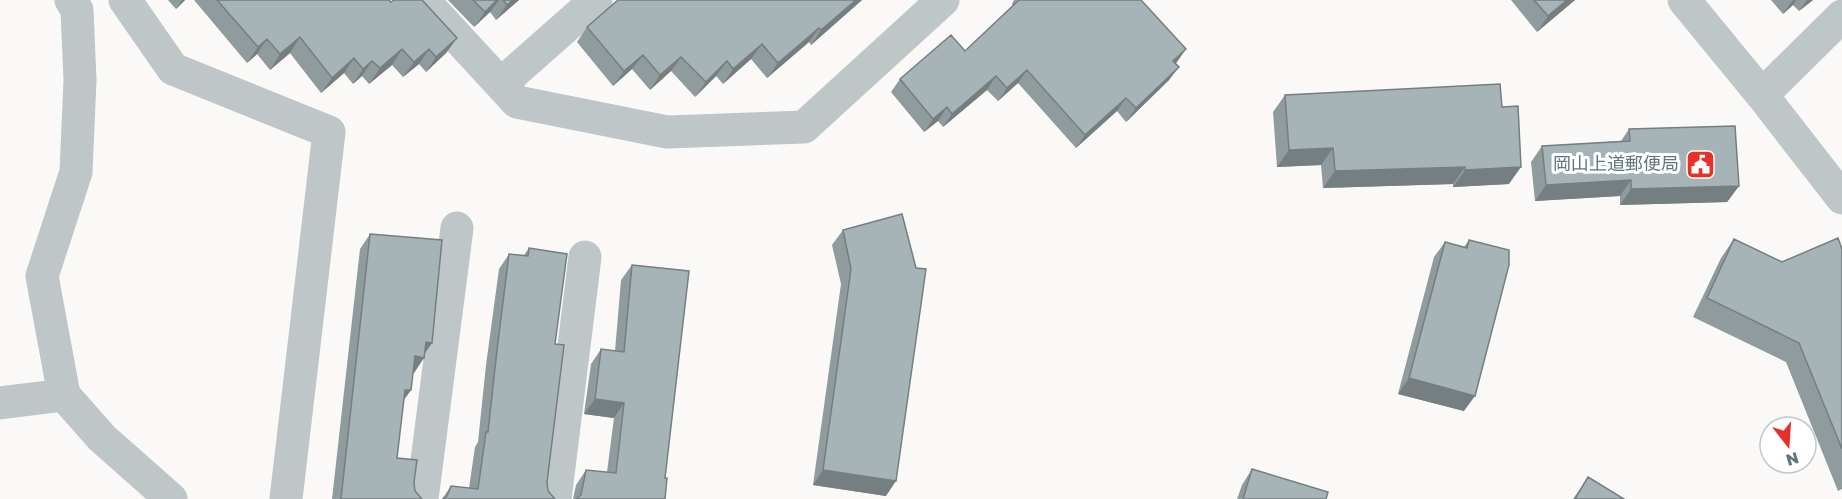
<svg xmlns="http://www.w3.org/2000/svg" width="1842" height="499" font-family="'Golos Text','Noto Sans JP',sans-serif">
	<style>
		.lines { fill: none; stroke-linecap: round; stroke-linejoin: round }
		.minor { stroke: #bec6c8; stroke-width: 33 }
		.tertiary { stroke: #bec6c8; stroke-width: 33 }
		.wall { fill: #909b9d }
		.shaded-wall { fill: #757e80 }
		.building { fill: #a7b4b7; stroke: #757e80; stroke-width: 1.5 }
		.labels { text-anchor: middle; stroke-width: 6; stroke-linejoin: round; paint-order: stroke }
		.poi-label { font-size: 18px; fill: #5f767d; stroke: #fff; text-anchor: end }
	</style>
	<rect width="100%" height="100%" fill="#faf9f8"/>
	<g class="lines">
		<!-- minor -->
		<path class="minor" d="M71,0L77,10L80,80L76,172L42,276L64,395L102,438L171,499
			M125,0L173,69L329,132L286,499
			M423,0L517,102L667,132L804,127L943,0
			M501,84L596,0
			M1762,95L1842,16
			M0,403L64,395
			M422,499L457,228
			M555,499L585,257"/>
		<!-- tertiary -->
		<path class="tertiary" d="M1684,0L1762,95L1842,198"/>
	</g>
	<!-- wall -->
	<path class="wall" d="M168,0H185L176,9Z
		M194,0H389L391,2L457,38L446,53L426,72L419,64L403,77L392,65L369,84L362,76L353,84L344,73L321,93L290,53L270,70L257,54L247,63Z
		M448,0H519L496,20L490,12L474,27Z
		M618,0H862L811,45L809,42L767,78L751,59L723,84L716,76L695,97L671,71L650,90L632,69L613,86L577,42L587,27Z
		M1014,0H1141L1177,62L1175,64L1169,80L1126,122L1117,111L1076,148L1018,83L998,101L987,90L943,127L938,121L924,132L891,92L900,79L965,51L1013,6L1012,4Z
		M1511,0H1575L1537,32Z
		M1771,0H1813L1799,11L1793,5L1783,14Z
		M1285,95L1502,107L1509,184L1453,187V184L1323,188L1321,165L1277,167L1273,112Z
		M1629,129L1739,186L1727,202L1620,205V196L1535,201L1531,162L1542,146L1621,141Z
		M843,230L916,268L886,496L813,485L841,284L832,245Z
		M370,234L432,343L425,353L414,373H413L411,390L403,401L397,458L414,482L415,491L422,499H332L360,249Z
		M1734,239L1782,262L1842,249V489L1838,491L1786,362L1693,317L1721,258Z
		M1469,240L1464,411L1398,394L1434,257L1445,242L1464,247Z
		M529,248L555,344L547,482L548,491L554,498L442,499L451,486L469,488L475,447L478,442L486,365L499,269L509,254L524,255Z
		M632,265L665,478V499H573L576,485L586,470L607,472L614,418L584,414L591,364L601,349L615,351L621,280Z
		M1252,469L1326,499H1237L1242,485Z
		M1588,477L1624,499H1573Z"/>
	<!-- shaded-wall -->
	<path class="shaded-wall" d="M182,0H185L176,9Z
		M497,0H499L490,12L474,27L485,12Z
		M513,0H519L496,20L507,5Z
		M856,0H862L811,45L821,30Z
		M1567,0H1575L1537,32L1548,16Z
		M1793,0H1796L1793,5L1783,14Z
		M1807,0H1813L1799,11Z
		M819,28L809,42L767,78L778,63Z
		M300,37L290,53L270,70L280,54Z
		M457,38L446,53L426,72L436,57Z
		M267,39L257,54L247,63L258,47Z
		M762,44L751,59L723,84L733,69Z
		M402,49L392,65L369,84L380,68Z
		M429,49L419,64L403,77L414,62Z
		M1186,49L1177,62L1164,75L1173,61Z
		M643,55L632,69L613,86L624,71Z
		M681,57L671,71L650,90L660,75Z
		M354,58L344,73L321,93L332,78Z
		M372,61L362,76L353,84L363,69Z
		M727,61L716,76L695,97L706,82Z
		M1179,67L1169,80L1126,122L1136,108Z
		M1027,70L1018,83L998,101L1007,88Z
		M996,76L987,90L943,127L952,114Z
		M1126,98L1117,111L1076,148L1085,135Z
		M947,107L938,121L924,132L933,119Z
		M1333,148L1321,165L1277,167L1289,150Z
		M1465,167L1453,184L1323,188L1335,171Z
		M1521,167L1509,184L1453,187L1465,170Z
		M1631,180L1620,196L1535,201L1546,185Z
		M1739,186L1727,202L1620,205L1631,189Z
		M426,342L432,343L422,357L424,358L414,373L404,371Z
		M1409,378L1475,396L1464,411L1398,394Z
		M405,390H411L400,405Z
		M595,399L624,403L614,418L584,414Z
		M823,470L896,481L886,496L813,485Z"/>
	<!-- building -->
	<path class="building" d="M217,0H389L391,2L394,0H422L457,38L436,57L429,49L414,62L402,49L380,68L372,61L363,69L354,58L332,78L300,37L280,54L267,39L258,47Z
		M473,0H497L485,12Z
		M503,0H513L507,5Z
		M618,0H856L821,30L819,28L778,63L762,44L733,69L727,61L706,82L681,57L660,75L643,55L624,71L587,27Z
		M1019,0H1141L1186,49L1173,61L1179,67L1136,108L1126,98L1085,135L1027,70L1007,88L996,76L952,114L947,107L933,119L900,79L951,35L965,51Z
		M1534,0H1567L1548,16Z
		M1500,84L1502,107L1518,106L1521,167L1465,170V167L1335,171L1333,148L1289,150L1285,95Z
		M1735,126L1739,186L1631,189V180L1546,185L1542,146L1630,141L1629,129Z
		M902,214L916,268L926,269L896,481L823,470L851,269L843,230Z
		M370,234L442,240L432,343L426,342L424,358L415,356L411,390H405L397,458L417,460L414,482L415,491L422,499H341Z
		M1838,238L1842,249V449L1799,343L1707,298L1734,239L1782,262Z
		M1469,240L1509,250V265L1475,396L1409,378L1445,242L1467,248Z
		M529,248L567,254L555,344L564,345L547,482L548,491L555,499H443L447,496L451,486L478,489L486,432H488L497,350L509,254L528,256Z
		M632,265L689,271L665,478H667L665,499H576L581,495L586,470L616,473L624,403L595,399L601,349L624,352Z
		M1252,469L1328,492L1326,499H1243Z
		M1588,477L1624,499H1575Z"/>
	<!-- icons -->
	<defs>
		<symbol id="civic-square" viewBox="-11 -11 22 22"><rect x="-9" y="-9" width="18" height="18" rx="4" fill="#e6312b" stroke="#fff"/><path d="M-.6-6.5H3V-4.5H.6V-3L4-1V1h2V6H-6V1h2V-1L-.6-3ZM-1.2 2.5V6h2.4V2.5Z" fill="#fff"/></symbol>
	</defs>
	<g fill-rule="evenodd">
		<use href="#civic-square" x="1684" y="148" width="33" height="33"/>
	</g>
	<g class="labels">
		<!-- poi labels -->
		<g class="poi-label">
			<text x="1679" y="170">岡山上道郵便局</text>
		</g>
	</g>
	<!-- north arrow -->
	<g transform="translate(1788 445) rotate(163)"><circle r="28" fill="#ffffff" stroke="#bfc8cb" stroke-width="1.5"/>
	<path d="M0-4.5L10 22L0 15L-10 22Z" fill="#e6312b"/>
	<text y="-9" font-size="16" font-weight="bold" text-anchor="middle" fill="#5f767d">N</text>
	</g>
</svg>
